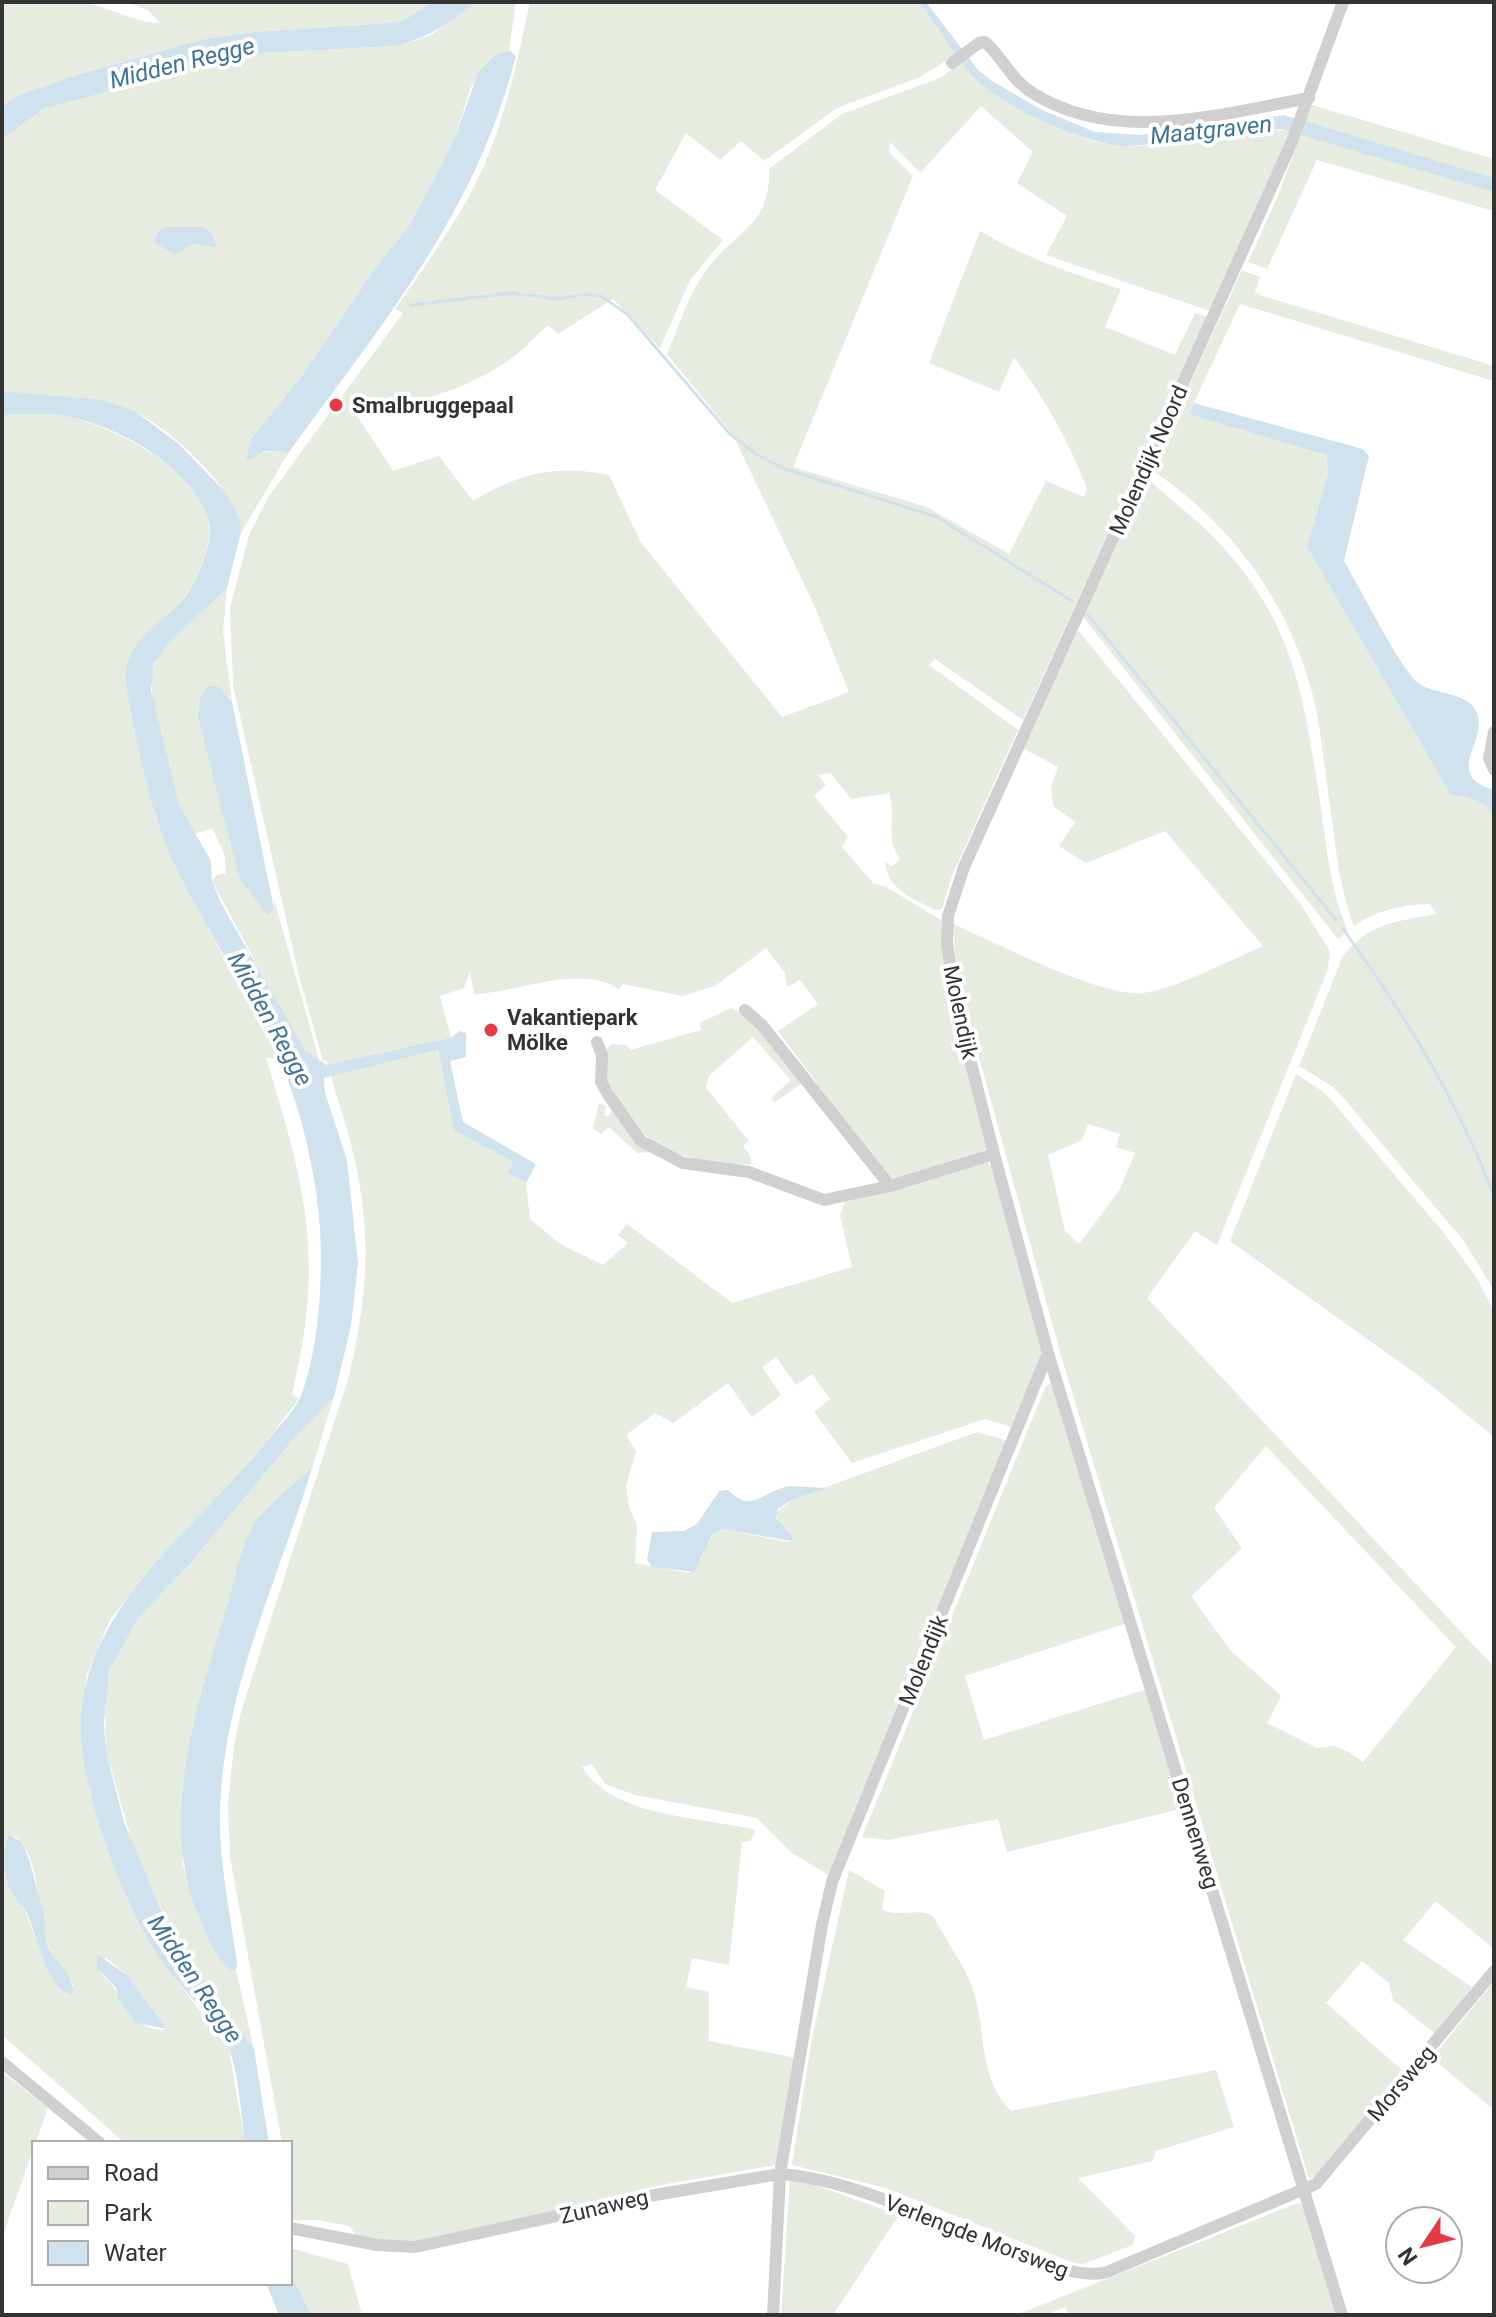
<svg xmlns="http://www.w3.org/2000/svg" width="1496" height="2317" font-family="Roboto,sans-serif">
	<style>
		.green { fill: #e6ecdf; fill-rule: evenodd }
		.water { fill: #cfe2ee }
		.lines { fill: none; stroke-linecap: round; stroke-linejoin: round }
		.stream { stroke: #cfe2ee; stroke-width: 3 }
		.street { stroke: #d0d0d0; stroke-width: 12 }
		.poi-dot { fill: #e63946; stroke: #fff; stroke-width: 3 }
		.labels { text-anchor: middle; stroke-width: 8; stroke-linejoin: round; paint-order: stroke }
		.poi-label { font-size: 22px; font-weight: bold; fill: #333; stroke: #fff; text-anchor: start }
		.street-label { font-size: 22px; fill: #333; stroke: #fff }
		.water-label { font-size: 24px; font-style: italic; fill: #3f7597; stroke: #fff }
	</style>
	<rect width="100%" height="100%" fill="#fff"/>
	<!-- green -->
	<path class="green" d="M2,2H86L145,22L160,23L148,10L126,2H432L406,19L390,23L253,32L204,39L80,74L16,96L2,106Z
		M474,2H516L509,50L493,57L471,87L454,140L411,223L372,273L302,376L251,439L245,462L260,452H289L241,533C236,487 174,433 135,411L2,391V140L43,109L246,54L396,46L417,40L434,33Z
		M530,2H918L957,54L920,77L837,108L764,161L741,141L720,160L686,133L655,190L723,240L690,280L660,348L613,299L558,334L548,325C535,336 524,350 510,359C468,390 407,406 356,414L393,471L439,456L473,501C519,473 557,464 609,475L640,541L782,717L849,692L815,607L733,435L667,354C678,329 687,298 703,275C731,232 771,229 769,169L842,114L942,77L962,61C983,88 1009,104 1040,118C1069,132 1095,146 1127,146C1182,147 1237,121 1292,132L1210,311L1046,255L1067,216L1017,183L1033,152L981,106L920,173L890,142L889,152L913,176L793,467L927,507L1009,554L1046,481L1084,497L1087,489C1069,441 1045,399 1014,357L999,392L929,363L980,231C1024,257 1072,274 1121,289L1105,327L1175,355L1195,313L1207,317L1023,720L935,659L929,665L1018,730L952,876L942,909L935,910C911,897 887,890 885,860L891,867L900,859C884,838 897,817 889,793L851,799L831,773L818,775L826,785L814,796L848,837L842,847L874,884L886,887L941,920L946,988L988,1145L985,1150L894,1179L885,1175L778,1031L818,1004L800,980L787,987L785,973L766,948L715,986L683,996L623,984L619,989C578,963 518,993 474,994L470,972L464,988L440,996L451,1038L436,1041L455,1130L513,1162L508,1173L526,1183L530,1219L560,1244L603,1265L628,1243L618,1235L627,1224L732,1303L852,1267L840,1215L845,1202L986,1161L993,1168L1042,1342L1041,1356L1015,1428L985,1419L852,1463L814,1412L830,1399L812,1374L796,1385L776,1357L762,1367L781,1395L752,1417L728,1383L673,1423L655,1413L626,1435L636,1451L626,1486L629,1508L637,1525L635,1563L689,1573C707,1562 702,1538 721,1529L789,1542L793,1537L779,1523L776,1513L793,1499L977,1432L1009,1441L832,1877L792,1853L757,1818L635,1795L605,1784L592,1764L582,1767C609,1810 673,1815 719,1823C732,1826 745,1826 756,1831L750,1841L742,1842L729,1965L692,1958L686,1987L709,1992V2041L797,2058L776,2165L661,2185L448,2237L415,2243L357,2238L350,2226L318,2220H290V2143H282L230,1857L228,1805L234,1746L241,1712L349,1376C374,1270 371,1198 336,1094C332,1083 331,1072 326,1060L323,1061L298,972L233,685L230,608L249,535L269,496L403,313L395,309C426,264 460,219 483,168C506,115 518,58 530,2Z
		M1312,105L1494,159V178L1305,122Z
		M1301,134L1494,192V211L1317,160L1267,269L1248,262L1277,198Z
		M1242,270L1260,277L1255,292L1263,296L1494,366V381L1240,304L1189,413L1326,455L1328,474L1307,547L1451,795C1469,798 1484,799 1494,816V1290L1463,1240L1346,1101L1333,1087L1299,1066L1342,958C1367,923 1398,921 1437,914L1430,904C1403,905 1376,910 1354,926C1338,884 1336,844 1329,800C1324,765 1321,726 1312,692C1287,600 1230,521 1150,469Z
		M2,415C20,415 40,413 57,415C107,421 219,476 209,538C202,589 156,631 126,672V683L156,818L176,868L279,1059L266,1058C306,1188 325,1258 292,1394L299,1399L235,1481L138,1585L110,1620L87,1674L81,1725L90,1792L161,1960L229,2049L245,2143H125L2,2035ZM15,1836C41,1854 37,1921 49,1948C55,1962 66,1972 74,1985L59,1987L44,1961L25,1911L8,1883V1857ZM105,1957L128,1976L167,2029C129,2034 125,1993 102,1975Z
		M1146,477C1169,500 1198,519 1219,543C1291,620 1302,687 1318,788C1326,837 1328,885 1348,931L1338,939L1083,617Z
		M227,588L223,632L232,702L227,695L274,910V899L320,1063L306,1052L294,1034L212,881L217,875L226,873L224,853L212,828L195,834L184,816C170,784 144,698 154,665C162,640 207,606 227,588Z
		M1078,630L1299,902L1330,951L1328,969L1217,1245L1195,1231L1147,1298L1494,1667V1949L1436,1901L1403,1940L1472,1987L1435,2034L1393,2000L1389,1983L1362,1961L1326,2003L1404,2072L1317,2176L1309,2179L1060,1352L977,1050L956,966L953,924C997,943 1099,997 1143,993C1174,990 1232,959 1263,946L1165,831L1086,863L1059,846L1075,822L1053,806L1051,787L1058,767L1024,749ZM1088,1124L1120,1134L1116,1147L1135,1153L1119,1191L1079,1244L1065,1231L1048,1155L1082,1140ZM1266,1446L1456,1647L1363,1762L1349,1752L1334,1746L1317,1748L1267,1723L1281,1696L1230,1650L1191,1596L1242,1548L1214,1508Z
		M731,1008L752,1018L804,1082L775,1102L771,1098L791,1080L753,1037L709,1076L706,1088L749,1141L743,1146L751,1157V1164C690,1167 634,1145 607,1087C603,1077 606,1061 606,1050L611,1044L628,1045L630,1050L701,1030L700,1023Z
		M1296,1074L1325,1093L1444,1233L1478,1280L1494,1311V1437L1422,1378L1230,1241Z
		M599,1103L606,1106L604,1115L609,1116L612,1109L652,1152L637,1153L609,1127L601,1134L593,1128Z
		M1053,1379L1127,1623L965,1676L984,1740L1147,1689L1184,1808L1007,1852L998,1819L887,1840L862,1837L1045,1388Z
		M334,1397L312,1468L252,1527L187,1759L183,1812V1865L198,1917L209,1940L231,1970H236L254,2049L177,1943L134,1849L106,1751L105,1698L109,1671L139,1617L189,1565L290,1443Z
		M849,1870L885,1891L882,1909C899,1919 918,1906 934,1917C946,1941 964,1964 973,1989C987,2031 977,2077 1011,2111L1216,2070L1234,2127L1156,2151L1152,2161L1078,2178L1135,2236L1133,2245L1083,2264L1074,2263L886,2188L792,2165L811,2043Z
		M1494,1981V2110L1432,2058Z
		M2,2072L48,2108L2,2238Z
		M790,2180L807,2182L899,2215L833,2315H781Z
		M1298,2203L1304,2205L1337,2315H1068L1066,2307L1044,2315H1016Z
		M290,2248L348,2264L362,2315H311L292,2276Z"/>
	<!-- water -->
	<path class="water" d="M432,2H474C450,24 428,37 396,46L246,54L43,109L2,140V106L16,96L80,74L204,39L253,32L390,23L406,19Z
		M918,2H926L978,70L992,81L1042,110L1095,132L1141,135L1284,115L1494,178V192L1281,129C1230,128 1180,143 1129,146C1091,148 998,105 972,75C952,51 938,26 918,2Z
		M509,50L516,56C475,215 383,322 289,452L264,451L245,462L251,439L302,376L372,273L411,223L454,140L478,73L493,57Z
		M168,227H205L212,234L217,248L193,243L175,255L154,242L159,231Z
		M2,391L101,400L135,411L179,444L226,493L240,519L241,533L227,588L169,642L154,663L151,690L179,805L211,861L212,881L222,905L306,1052L327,1065L450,1038L460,1031L466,1033V1057L450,1061L463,1122L536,1164L526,1183L508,1173L513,1162L454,1130L438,1049L324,1078L325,1093L347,1160L358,1264L351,1326L334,1397L290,1443L189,1565L139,1617L109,1671L104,1723L106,1751L124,1822L160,1907L177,1943L254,2049L269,2143H245C241,2118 239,2069 228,2047C213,2017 183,1991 164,1964C125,1910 78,1786 81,1720C87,1602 198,1529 265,1443C276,1429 293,1413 300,1398C319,1352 323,1278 320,1229C317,1176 300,1104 278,1056C248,992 209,933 177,870C152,820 135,740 126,683C123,634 169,624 189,591C199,575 214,541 209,522C195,466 110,421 57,415C39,413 20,415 2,415Z
		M1194,403L1363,449L1369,456L1344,561C1358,584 1401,670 1418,683C1433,695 1469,691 1477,713C1488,743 1442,774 1494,790V816C1484,799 1469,798 1451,795L1307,547L1328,474L1326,455L1189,414Z
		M210,686L219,687L232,702L274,909L268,915L240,880L198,717C199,705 199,693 210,686Z
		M312,1468C280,1574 229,1679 221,1791C216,1848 229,1906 237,1962L236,1970H231C217,1959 209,1941 202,1925C156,1825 196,1708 226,1610C234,1584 239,1552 252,1528C262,1509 295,1484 312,1468Z
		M789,1486L827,1488L793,1499L778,1509L776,1518L793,1537L792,1541L721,1529L712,1535L694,1572L652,1567L647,1560L652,1532L684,1531L697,1524L719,1491L728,1490C752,1514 762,1492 789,1486Z
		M9,1836L21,1841C33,1863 35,1888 43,1910C47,1922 43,1935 48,1947C54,1961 78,1980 72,1994C45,1990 37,1931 25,1910C20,1902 11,1894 8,1884C5,1874 3,1844 9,1836Z
		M98,1955L128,1976L167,2029L137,2023L119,2001L116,1988L97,1968Z
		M290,2263L292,2276L311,2315H279L266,2283H290Z"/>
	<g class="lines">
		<!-- stream -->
		<path class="stream" d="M411,305L511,293L557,299L584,294L601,296L627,314L730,434L756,454L785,469L937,517L1072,601
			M1088,615L1336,920
			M1343,929C1404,1014 1457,1098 1494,1196"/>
		<!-- street -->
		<path class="street" d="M952,63L979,43L985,42C1002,57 1012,80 1031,92C1115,146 1219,114 1309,98
			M1494,732L1489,758L1494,770
			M745,1010L762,1025L890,1186
			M597,1042L602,1055L601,1082L607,1093L641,1141L683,1163L749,1172L824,1200L890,1186L994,1154
			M1048,1353L832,1882L822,1925L780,2174C818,2177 858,2189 893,2203C940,2221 1064,2285 1107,2272L1316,2184L1494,1971
			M2,2062L100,2143
			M290,2228L377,2245L415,2247L649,2196L780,2174L773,2315
			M1342,2315L1048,1353L994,1154L956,1004L947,943L948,916L964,867L1291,144L1343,2"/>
	</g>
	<!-- markers -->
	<g class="poi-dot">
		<circle cx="336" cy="405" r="8"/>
		<circle cx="491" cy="1030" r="8"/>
	</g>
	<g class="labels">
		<!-- poi labels -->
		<g class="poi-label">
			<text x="352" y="413">Smalbruggepaal</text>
			<text x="507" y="1025">Vakantiepark<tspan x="507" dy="25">Mölke</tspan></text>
		</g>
		<!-- street labels -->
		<g class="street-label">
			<text transform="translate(1148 460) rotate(-66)" y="8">Molendijk Noord</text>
			<text transform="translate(961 1012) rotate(78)" y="8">Molendijk</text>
			<text transform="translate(923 1660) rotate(-68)" y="8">Molendijk</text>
			<text transform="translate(1196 1833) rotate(73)" y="8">Dennenweg</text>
			<text transform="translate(1401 2083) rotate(-50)" y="8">Morsweg</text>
			<text transform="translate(604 2206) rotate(-13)" y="8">Zunaweg</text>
			<text transform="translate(977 2236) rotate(21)" y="8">Verlengde Morsweg</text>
		</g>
		<!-- water labels -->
		<g class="water-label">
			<text transform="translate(182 63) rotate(-14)" y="8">Midden Regge</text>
			<text transform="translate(1211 130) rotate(-6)" y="8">Maatgraven</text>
			<text transform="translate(270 1019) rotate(61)" y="8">Midden Regge</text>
			<text transform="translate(195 1979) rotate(56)" y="8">Midden Regge</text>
		</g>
	</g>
	<!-- border -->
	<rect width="1496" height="2317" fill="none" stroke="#333333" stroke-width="8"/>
	<!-- legend -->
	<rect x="32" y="2141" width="260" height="144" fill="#ffffff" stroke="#adadad" stroke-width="2"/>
	<rect x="48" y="2167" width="40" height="12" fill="#d0d0d0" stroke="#adadad" stroke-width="2"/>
	<text x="104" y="2181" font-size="24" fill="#333333">Road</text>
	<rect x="48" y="2201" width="40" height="24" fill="#e6ecdf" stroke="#adadad" stroke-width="2"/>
	<text x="104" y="2221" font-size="24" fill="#333333">Park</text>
	<rect x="48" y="2241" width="40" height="24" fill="#cfe2ee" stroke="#adadad" stroke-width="2"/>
	<text x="104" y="2261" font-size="24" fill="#333333">Water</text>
	<!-- north arrow -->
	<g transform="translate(1424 2245) rotate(235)"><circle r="38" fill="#ffffff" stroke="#adadad" stroke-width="2"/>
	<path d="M0-6L14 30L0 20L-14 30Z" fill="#e63946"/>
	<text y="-12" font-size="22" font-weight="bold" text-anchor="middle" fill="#333333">N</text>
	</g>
</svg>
